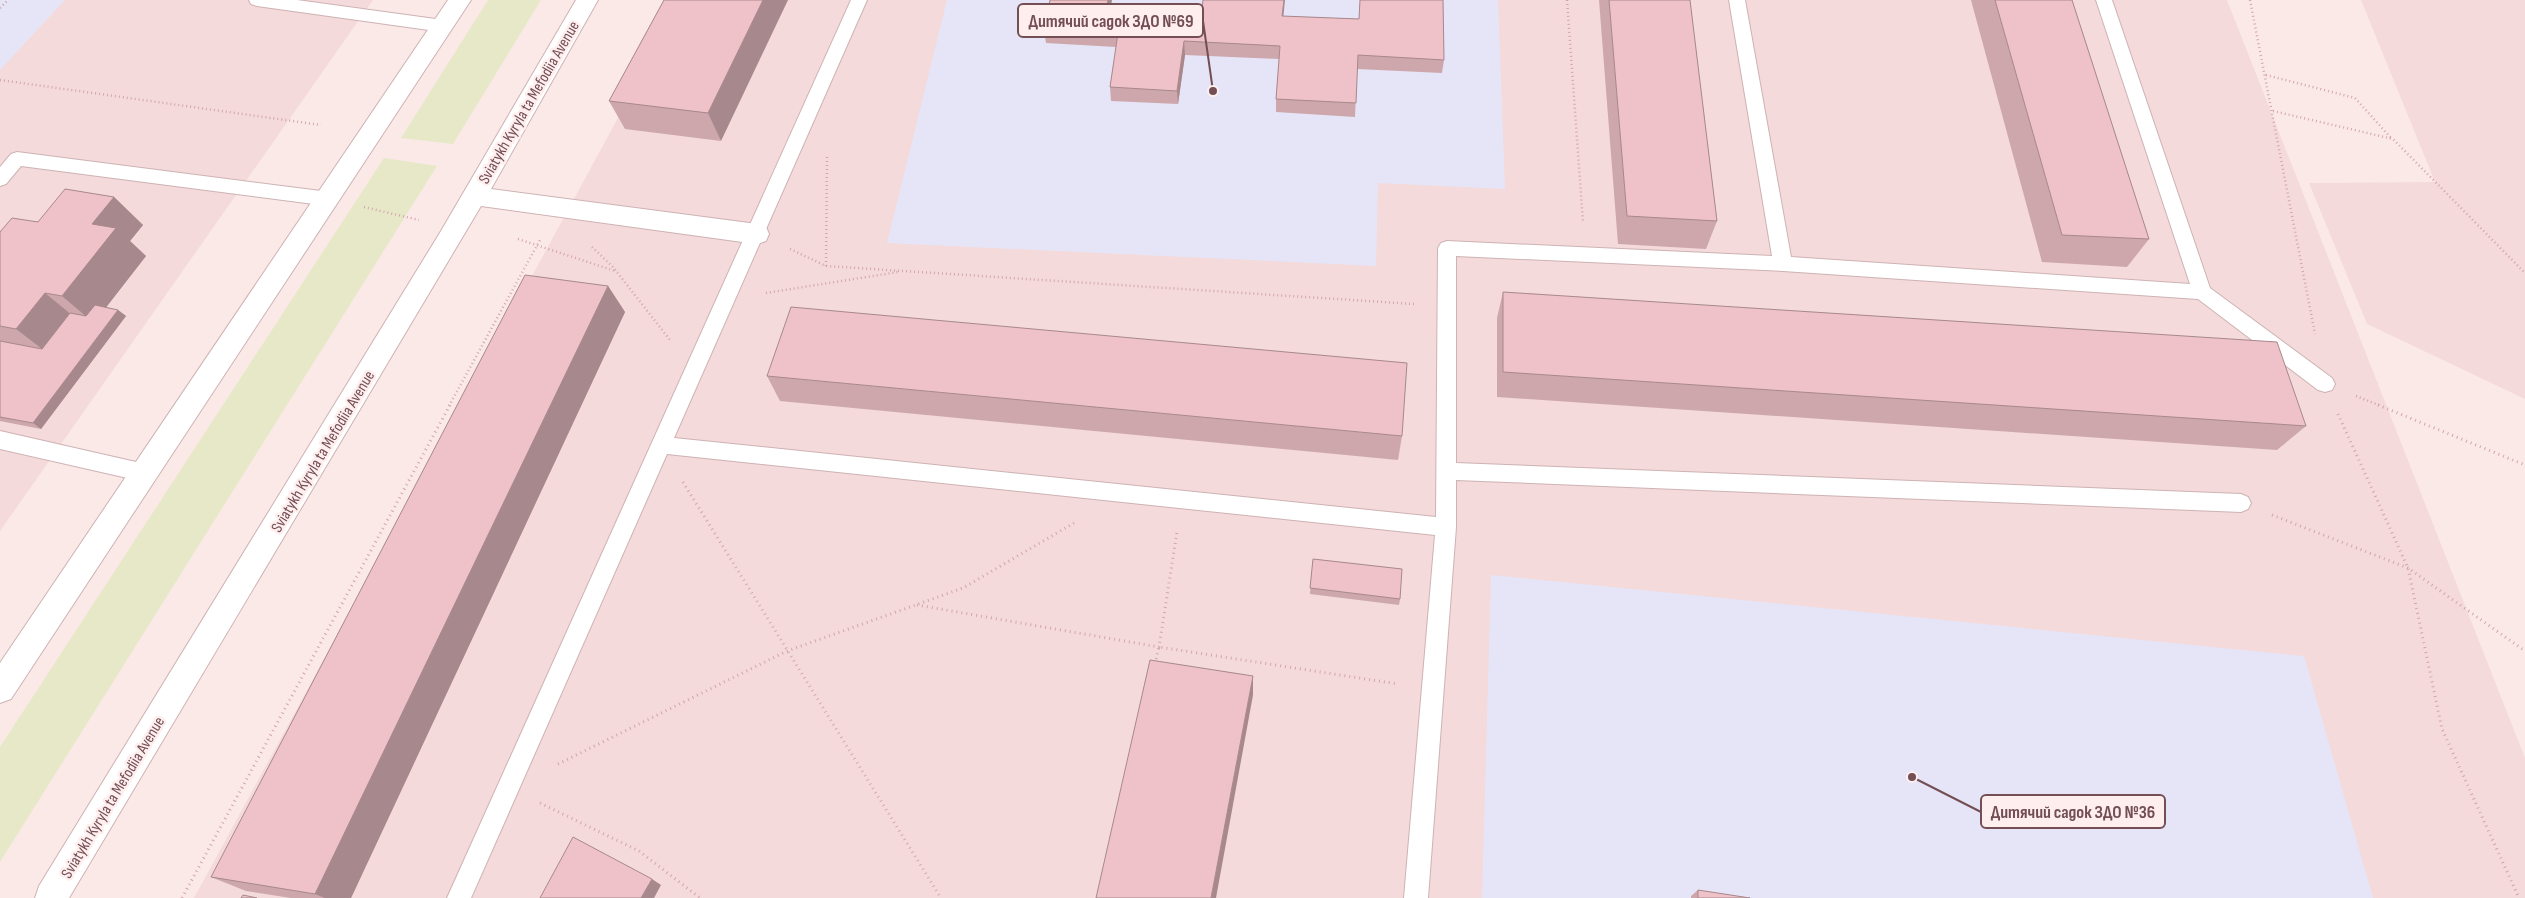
<svg xmlns="http://www.w3.org/2000/svg" width="2525" height="898" font-family="'Sofia Sans Condensed',sans-serif">
	<style>
		.residential { fill: #f4dada }
		.education { fill: #e6e5f7 }
		.green { fill: #e6e8c7 }
		.lines { fill: none; stroke-linecap: round; stroke-linejoin: round }
		.service-casing { stroke: #ceb2b4; stroke-width: 2 }
		.minor-casing { stroke: #ceb2b4; stroke-width: 2 }
		.path-far1 { stroke: #d3a5ac; stroke-width: 2.5; stroke-dasharray: 1 3; stroke-linecap: butt }
		.path { stroke: #d3a5ac; stroke-width: 3; stroke-dasharray: 1 4; stroke-linecap: butt }
		.service { fill: #fff; fill-rule: evenodd }
		.minor { fill: #fff; fill-rule: evenodd }
		.wall { fill: #cda7ac }
		.shaded-wall { fill: #a7888c }
		.building { fill: #eec2c8; stroke: #a7888c }
		.labels { text-anchor: middle; stroke-width: 5; stroke-linejoin: round; paint-order: stroke }
		.street-label { font-size: 16px; fill: #734e55; stroke: #feefee }
		.leader { fill: none; stroke: #734e55; stroke-width: 2 }
		.callout-dot { fill: #734e55; stroke: #feefee; stroke-width: 2 }
		.callout { fill: #feefee; stroke: #734e55; stroke-width: 2 }
		.callout-label { font-size: 18px; text-anchor: middle; font-weight: bold; fill: #734e55 }
	</style>
	<rect width="100%" height="100%" fill="#fbe9e8"/>
	<!-- residential -->
	<path class="residential" d="M0,0H373L0,531Z
		M682,0H2227L2525,758V898H194Z
		M2361,0H2525V399L2367,324L2309,183L2435,182Z"/>
	<!-- education -->
	<path class="education" d="M0,0H65L0,70Z
		M947,0H1498L1505,189L1378,183L1376,266L887,243Z
		M1491,575L2304,656L2373,898H1482Z"/>
	<!-- green -->
	<path class="green" d="M488,0H541L453,144L401,138Z
		M384,158L437,166L0,862V747Z"/>
	<g class="lines">
		<defs>
			<path id="service" d="M249,0H297L443,20L449,22L451,26L449,30L443,32L257,6L251,4Z
				M851,0H867L674,438L1436,517L1438,248L1441,243L1447,241L1772,256L1729,0H1745L1791,257L2190,284L2096,0H2112L2210,288L2332,378L2335,384L2332,390L2325,392L2318,390L2198,299L1783,271L1456,256V463L2241,494L2248,497L2251,503L2248,509L2241,512L1456,480V527L1428,898H1404L1435,535L667,454L471,898H447Z
				M17,152L329,192L335,194L338,199L335,204L329,206L21,166L6,184L0,186V167L11,154Z
				M0,431L145,464L152,467L155,473L152,479L145,482L0,449Z"/>
			<path id="minor" d="M448,0H471L11,699L0,703V663Z
				M576,0H598L491,189L757,224L766,227L769,234L766,241L757,244L481,206L69,898H35L39,886L441,231Z"/>
		</defs>
		<!-- service casing -->
		<use href="#service" class="service-casing"/>
		<!-- minor casing -->
		<use href="#minor" class="minor-casing"/>
		<!-- path-far1 -->
		<path class="path-far1" d="M1567,0L1583,222
			M2250,0L2315,334
			M0,8L8,0
			M2266,75L2355,98L2392,139
			M0,80L321,125
			M2273,111L2393,139L2525,273
			M364,207L419,220
			M518,239L615,271
			M592,247L613,267L670,340
			M790,249L826,266L1414,304
			M826,266L827,157
			M766,293L898,272
			M2356,396L2381,406
			M449,406L541,238"/>
		<!-- path -->
		<path class="path" d="M2378,405L2525,465
			M2338,414L2408,568L2442,729L2519,898
			M683,482L941,898
			M2272,515L2408,568L2525,651
			M917,605L1159,647L1177,532
			M1155,664L1159,647L1398,684
			M558,764L787,651L963,588L1074,523
			M540,803L639,851L700,898
			M182,898L450,405"/>
		<!-- service -->
		<use href="#service" class="service"/>
		<!-- minor -->
		<use href="#minor" class="minor"/>
	</g>
	<!-- wall -->
	<path class="wall" d="M664,0L721,141L625,129L609,101Z
		M1360,0H1443L1444,60L1442,73L1357,69L1355,117L1276,112V99L1279,59L1185,55L1178,104L1111,101L1110,87L1116,47L1046,43L1044,30L1111,10L1201,15L1283,16L1359,19Z
		M1599,0H1690L1717,221L1706,249L1618,244Z
		M1971,0H2072L2149,239L2127,267L2042,262Z
		M114,197L143,225L130,241L146,256L106,307L118,310L126,316L41,429L0,421V232L38,222Z
		M608,286L625,312L351,898H291L246,891L211,877Z
		M1503,292L2306,426L2277,450L1497,397V318Z
		M767,376L1402,436L1398,460L780,401Z
		M1313,559L1400,599L1399,605L1310,594Z
		M1698,890L1750,898H1691V896Z"/>
	<!-- shaded-wall -->
	<path class="shaded-wall" d="M763,0H788L721,141L708,113Z
		M1108,0H1112L1108,24L1106,10Z
		M1284,0H1285L1282,30V16Z
		M1184,41L1185,55L1178,104L1177,91Z
		M114,197L143,225L130,241L146,256L94,323L62,296L92,224Z
		M608,286L625,312L351,898H325L315,894Z
		M45,293L78,320L50,355L16,329Z
		M118,310L126,316L41,429L33,423Z
		M1253,676V695L1216,898H1211Z
		M652,879L661,885L654,898H641Z"/>
	<!-- building -->
	<path class="building" d="M664,0H763L708,113L609,101Z
		M1050,0H1108L1106,10L1201,15L1203,0H1284L1282,16L1359,19L1360,0H1443L1444,60L1358,55L1356,103L1276,99L1280,46L1184,41L1177,91L1110,87L1118,33L1044,30Z
		M1609,0H1690L1717,221L1627,216Z
		M1995,0H2072L2149,239L2062,235Z
		M65,189L114,197L92,224L116,228L62,296L45,293L16,329L0,326V232L12,218L38,222Z
		M525,275L608,286L315,894L211,877Z
		M1503,292L2277,342L2306,426L1503,372Z
		M95,305L118,310L33,423L0,417V341L42,349L70,313L86,316Z
		M791,307L1407,363L1402,436L767,376Z
		M1313,559L1402,569L1400,599L1310,588Z
		M1150,660L1253,676L1211,898H1096Z
		M573,837L652,879L641,898H540Z
		M1698,890L1750,898H1698Z
		M243,895L257,898H241Z"/>
	<g class="labels">
		<!-- street labels -->
		<g class="street-label">
			<text transform="translate(528 102) rotate(-60)" y="6">Sviatykh Kyryla ta Mefodiia Avenue</text>
			<text transform="translate(322 451) rotate(-59)" y="6">Sviatykh Kyryla ta Mefodiia Avenue</text>
			<text transform="translate(112 797) rotate(-59)" y="6">Sviatykh Kyryla ta Mefodiia Avenue</text>
		</g>
	</g>
	<!-- callouts -->
	<path class="leader" d="M1213 91L1203 21M1912 777L1981 812"/>
	<g class="callout-dot">
		<circle cx="1213" cy="91" r="5"/>
		<circle cx="1912" cy="777" r="5"/>
	</g>
	<g class="callout">
		<rect x="1018" y="4" width="185" height="33" rx="5"/>
		<rect x="1981" y="795" width="184" height="33" rx="5"/>
	</g>
	<g class="callout-label">
		<text x="1111" y="27">Дитячий садок ЗДО №69</text>
		<text x="2073" y="818">Дитячий садок ЗДО №36</text>
	</g>
</svg>
